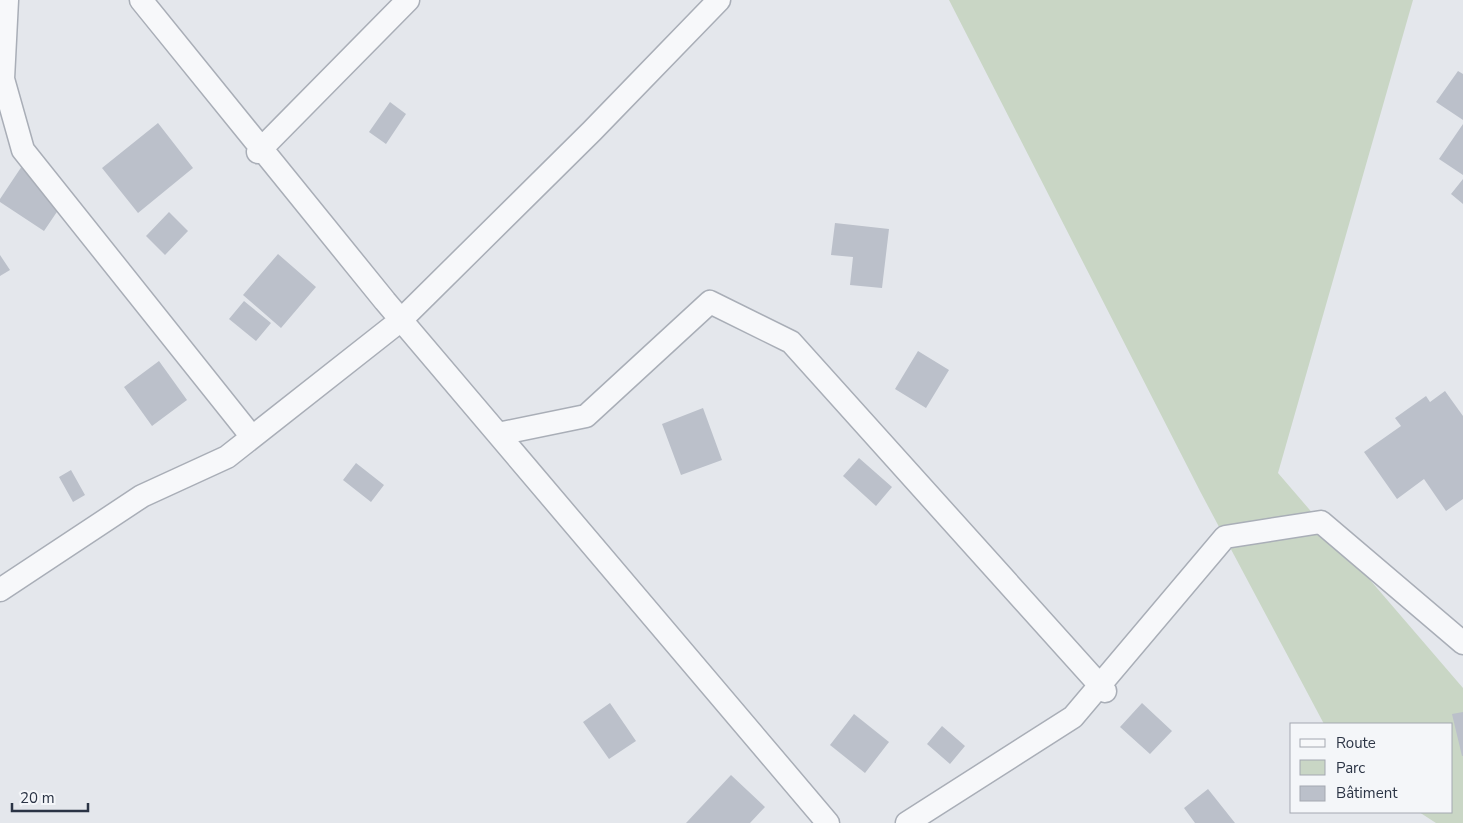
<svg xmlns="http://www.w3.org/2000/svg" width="1463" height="823" font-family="'Nunito Sans',sans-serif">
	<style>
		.green { fill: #c9d6c5 }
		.building { fill: #bbc0ca }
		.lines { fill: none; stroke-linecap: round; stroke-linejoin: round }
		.street-casing { stroke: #a9aeb7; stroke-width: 25 }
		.street { stroke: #f7f8fa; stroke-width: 22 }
	</style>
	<rect width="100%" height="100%" fill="#e4e7ec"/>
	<!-- green -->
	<path class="green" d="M949,0H1413L1278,473L1463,688V823H1436L1419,812H1452V724H1324L1201,493Z"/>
	<!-- building -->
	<path class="building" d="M1458,71L1463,74V120L1436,102Z
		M390,102L406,114L386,144L369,132Z
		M158,123L193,168L138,213L102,168Z
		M1463,124V175L1439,159Z
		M22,166L67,197L44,231L0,202V199Z
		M1463,179V204L1451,194Z
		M169,212L188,231L165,255L146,236Z
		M835,223L889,229L882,288L850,285L853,257L831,255Z
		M278,254L316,287L281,328L243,295Z
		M0,255L10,270L0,276Z
		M244,301L271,323L256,341L229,319Z
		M918,351L949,370L926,408L895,389Z
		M159,361L187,400L152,426L124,387Z
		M1445,391L1463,416V499L1446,511L1424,479L1397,499L1364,452L1401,426L1395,418L1426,396L1430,402Z
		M703,408L722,460L681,475L662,424Z
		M859,458L892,487L876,506L843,476Z
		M356,463L384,485L371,502L343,480Z
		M71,470L85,495L73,502L59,477Z
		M610,703L636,741L609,759L583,722Z
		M1142,703L1172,731L1150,754L1120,727Z
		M1463,712V756H1462L1452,714Z
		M854,714L889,742L865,773L830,745Z
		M942,726L965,746L950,764L927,744Z
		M731,775L765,807L750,823H686Z
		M1208,789L1235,823H1195L1184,808Z"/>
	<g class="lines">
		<defs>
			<path id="street" d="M7,0L3,79L23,150L252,437
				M141,0L385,301L828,823
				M258,152L408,0
				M498,434L586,416L710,302L791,342L1105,691
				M0,590L142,496L227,457L401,320L592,131L719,0
				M907,823L1073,717L1225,537L1321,522L1463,643"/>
		</defs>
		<!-- street casing -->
		<use href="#street" class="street-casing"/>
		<!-- street -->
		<use href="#street" class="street"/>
	</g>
	<!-- legend -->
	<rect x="1290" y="723" width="162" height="90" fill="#f4f6f9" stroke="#a4a8b1"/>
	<rect x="1300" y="739" width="25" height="8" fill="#f7f8fa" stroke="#a4a8b1"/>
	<text x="1336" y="748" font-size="15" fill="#2b3445">Route</text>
	<rect x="1300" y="760" width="25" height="15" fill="#c9d6c5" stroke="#a4a8b1"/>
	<text x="1336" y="773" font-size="15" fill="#2b3445">Parc</text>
	<rect x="1300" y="786" width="25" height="15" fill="#bbc0ca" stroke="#a4a8b1"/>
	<text x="1336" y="798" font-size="15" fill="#2b3445">Bâtiment</text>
	<!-- scale -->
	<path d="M12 803v8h76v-8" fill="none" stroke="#2b3445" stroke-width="2.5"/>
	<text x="20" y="803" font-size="15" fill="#2b3445" stroke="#f4f6f9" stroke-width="4" paint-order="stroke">20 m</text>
</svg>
